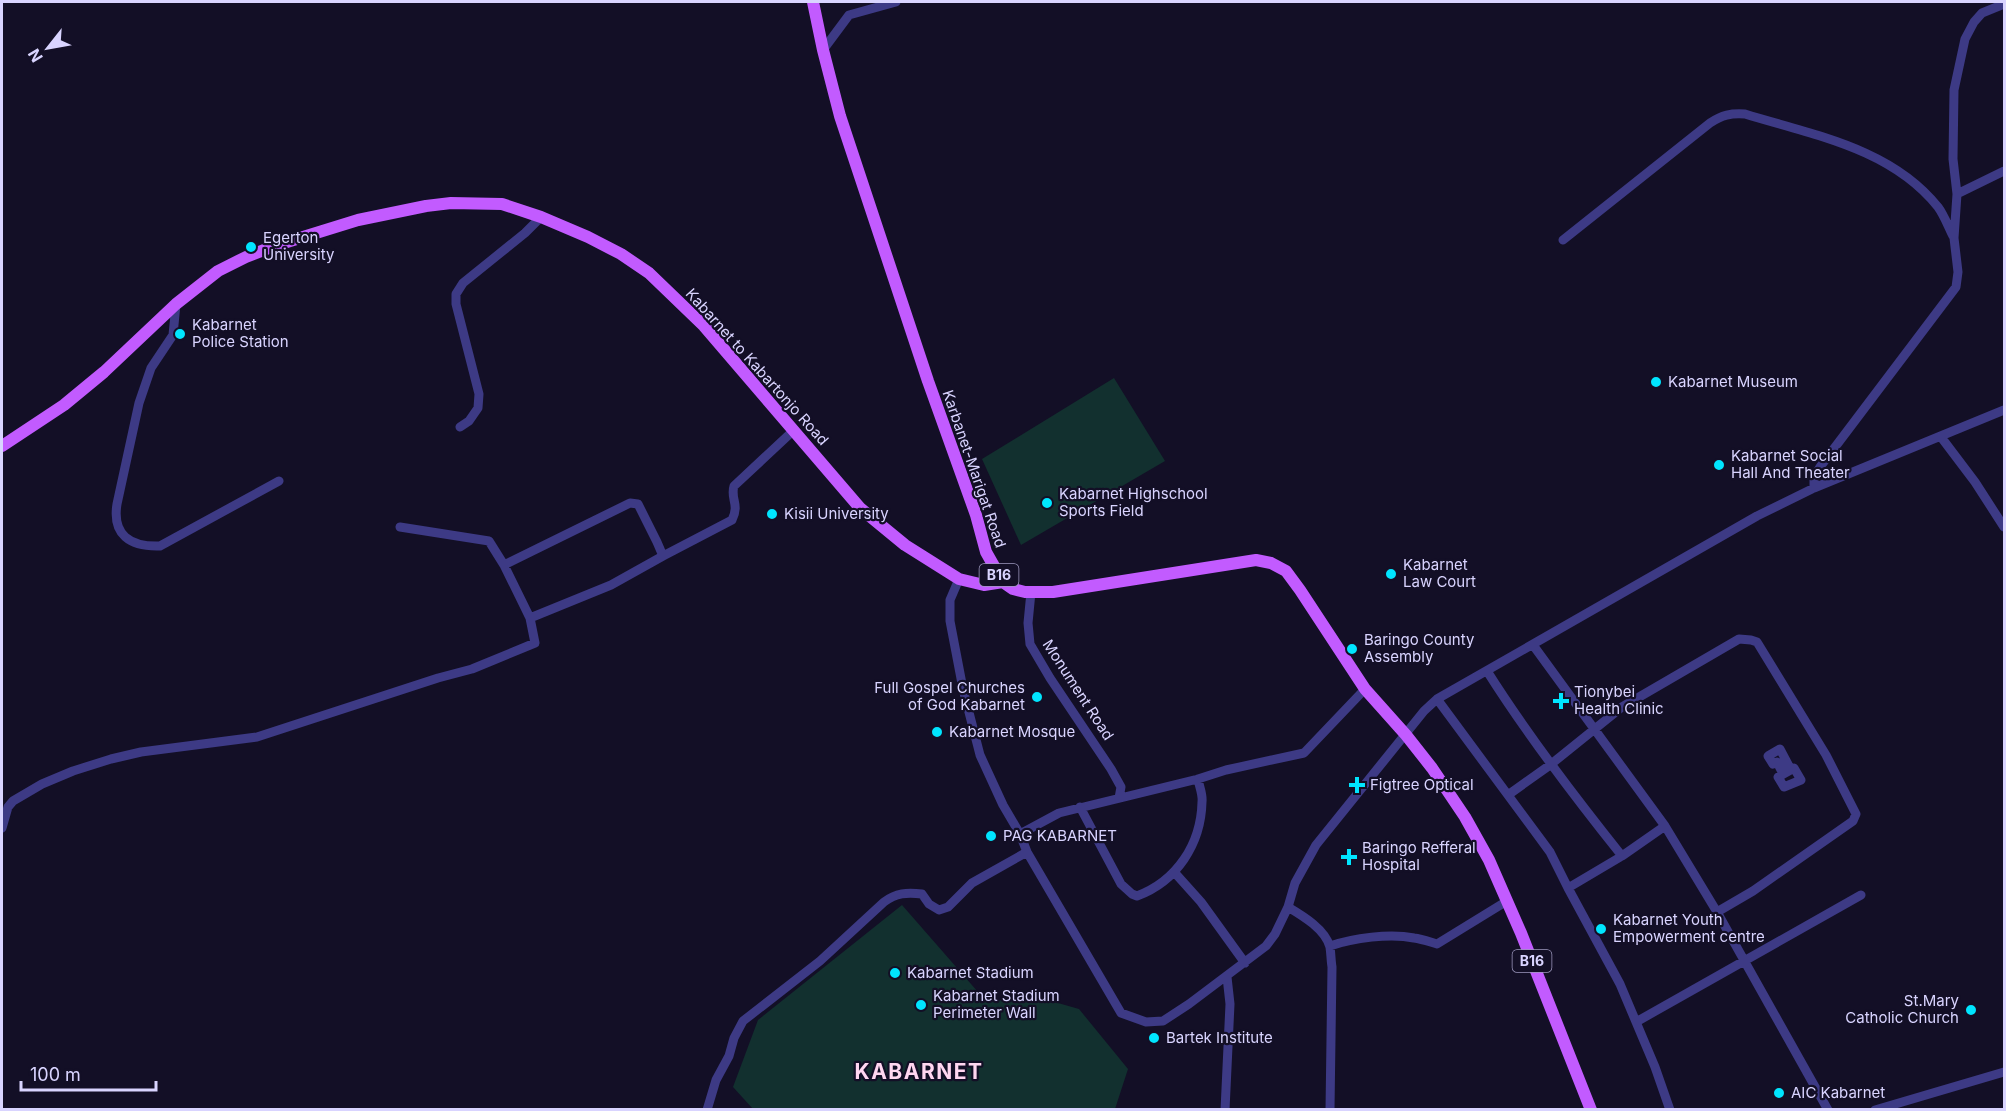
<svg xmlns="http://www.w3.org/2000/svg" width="2006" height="1111" font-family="Inter,sans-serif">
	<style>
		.green { fill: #12302f }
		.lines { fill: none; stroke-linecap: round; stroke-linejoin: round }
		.minor { stroke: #3d3a85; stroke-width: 9 }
		.major { stroke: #c25bff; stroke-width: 12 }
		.poi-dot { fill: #00e5ff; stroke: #130f26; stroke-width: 2 }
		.labels { text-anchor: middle; stroke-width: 4.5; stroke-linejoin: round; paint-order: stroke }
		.shield { fill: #130f26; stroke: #9e99be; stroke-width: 1.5 }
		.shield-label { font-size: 14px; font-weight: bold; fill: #d9d4ff }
		.poi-label { font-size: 15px; fill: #d9d4ff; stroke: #130f26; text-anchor: start }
		.street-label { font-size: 15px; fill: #d9d4ff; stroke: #130f26 }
		.district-label { font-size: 21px; font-weight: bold; letter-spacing: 1.5px; fill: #ffd6f0; stroke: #130f26 }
	</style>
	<rect width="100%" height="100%" fill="#130f26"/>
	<!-- green -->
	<path class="green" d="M1114,378L1165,461L1021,545L982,459Z
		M902,905L985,1000L1051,1001L1079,1009L1128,1069L1115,1109H753L733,1087L758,1020Z"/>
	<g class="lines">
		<!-- minor -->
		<path class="minor" d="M823,50L849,15L896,2
			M1957,194L2004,171
			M1563,240L1710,123C1722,115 1731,113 1745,114C1813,135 1891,148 1938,207C1944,215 1948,226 1953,236
			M176,304L173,335L151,368L139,403L117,504C112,535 130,547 160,546L279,481
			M460,427L469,421L478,408L479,394L456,304V294L463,283L525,233L541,217
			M1941,437L1975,482L2004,527
			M1814,488V477L1820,467L1956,287L1958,272L1954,238L1957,194L1953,159L1954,90L1965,39L1974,22L1982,13L2004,4
			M400,527L489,541L504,565
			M663,556L732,520C740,504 730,499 734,486L794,430
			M959,579L950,600V621L963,689L980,755L1003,805L1020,834L1027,852L1121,1013L1146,1022L1163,1021L1189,1004L1266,946L1275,934L1288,907L1295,883L1316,845L1424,711L1437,699L1757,516L1814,488L2004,410
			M1031,592L1028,623L1030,644L1050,678L1111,769L1121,787L1119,798
			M1533,645L1665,826L1717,912L1828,1110
			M1487,671C1528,736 1574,796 1622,856
			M1437,699L1550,852L1568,888L1622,856L1665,826
			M1780,749L1790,768L1782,772L1777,762L1773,764L1768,756Z
			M1794,768L1801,780L1784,787L1778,777Z
			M1508,795L1550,765L1622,707L1739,639L1751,640L1757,642L1826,755L1856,814L1853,821L1753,891L1717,912
			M1080,807L1121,884L1132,894L1137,896C1177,881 1201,844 1202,802C1203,794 1199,786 1198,779
			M2,828L8,807L13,801L42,784L73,771L111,759L141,752L257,737L438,678L472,669L535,643L530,618L611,585L663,556L657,542L638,504L630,503L504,565L530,618
			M1020,834L1059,813L1198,779L1226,770L1304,753L1365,689
			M1175,873L1201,902L1245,963
			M1568,888L1620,984L1655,1067L1670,1110
			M1288,907C1303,916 1325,929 1330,947C1331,954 1331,961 1332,967L1330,1110
			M1330,946C1353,938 1390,933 1414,938C1422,939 1430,942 1437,944L1507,901
			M1636,1022L1861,895
			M707,1110L716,1080L729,1056L734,1038L743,1021L820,961L884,902C896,893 907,892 922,894L929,904L939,910L948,907L972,883L1027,852
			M1225,1110L1230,1004L1227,977
			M1875,1110L2004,1072"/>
		<!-- major -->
		<path class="major" d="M813,2L823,50L840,116L928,381L976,515L986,552L1003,582L1013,589L1025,592H1053L1256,560L1271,563L1286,571L1300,590L1365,689L1406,735L1432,768L1465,817L1489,860L1521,933L1591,1110
			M2,446L64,405L104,372L176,304L218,271L246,257L274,246L358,220L426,206L451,203L502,204L541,217L588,237L621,254L649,273L704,326L860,508L905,545L959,579L984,585L1003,582"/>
	</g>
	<!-- markers -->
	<g class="poi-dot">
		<circle cx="251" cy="247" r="6"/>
		<circle cx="180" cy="334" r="6"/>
		<circle cx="1656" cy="382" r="6"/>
		<circle cx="1719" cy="465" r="6"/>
		<circle cx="1047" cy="503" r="6"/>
		<circle cx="772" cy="514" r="6"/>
		<circle cx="1391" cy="574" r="6"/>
		<circle cx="1352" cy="649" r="6"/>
		<circle cx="1037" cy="697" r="6"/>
		<path d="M1558 692h6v6h6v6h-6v6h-6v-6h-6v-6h6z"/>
		<circle cx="937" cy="732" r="6"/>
		<path d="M1354 776h6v6h6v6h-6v6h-6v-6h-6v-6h6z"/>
		<circle cx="991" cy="836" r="6"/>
		<path d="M1346 848h6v6h6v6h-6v6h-6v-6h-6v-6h6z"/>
		<circle cx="1601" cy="929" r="6"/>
		<circle cx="895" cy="973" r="6"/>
		<circle cx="921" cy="1005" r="6"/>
		<circle cx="1971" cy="1010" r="6"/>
		<circle cx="1154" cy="1038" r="6"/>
		<circle cx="1779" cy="1093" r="6"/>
	</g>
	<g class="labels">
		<!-- shield labels -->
		<g class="shield">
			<rect x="979.5" y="564" width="39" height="22" rx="4.5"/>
			<rect x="1512.5" y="950" width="39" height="22" rx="4.5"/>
		</g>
		<g class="shield-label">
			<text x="999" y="580">B16</text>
			<text x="1532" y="966">B16</text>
		</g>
		<!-- poi labels -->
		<g class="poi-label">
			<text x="263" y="243">Egerton<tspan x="263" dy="17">University</tspan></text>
			<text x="192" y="330">Kabarnet<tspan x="192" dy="17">Police Station</tspan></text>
			<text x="1668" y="387">Kabarnet Museum</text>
			<text x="1731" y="461">Kabarnet Social<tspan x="1731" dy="17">Hall And Theater</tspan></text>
			<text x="1059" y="499">Kabarnet Highschool<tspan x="1059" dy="17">Sports Field</tspan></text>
			<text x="784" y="519">Kisii University</text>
			<text x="1403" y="570">Kabarnet<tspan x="1403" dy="17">Law Court</tspan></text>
			<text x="1364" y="645">Baringo County<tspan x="1364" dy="17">Assembly</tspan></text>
			<text x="1025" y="693" text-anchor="end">Full Gospel Churches<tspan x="1025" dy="17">of God Kabarnet</tspan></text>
			<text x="1574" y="697">Tionybei<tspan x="1574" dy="17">Health Clinic</tspan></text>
			<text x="949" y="737">Kabarnet Mosque</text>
			<text x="1370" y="790">Figtree Optical</text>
			<text x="1003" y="841">PAG KABARNET</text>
			<text x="1362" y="853">Baringo Refferal<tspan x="1362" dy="17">Hospital</tspan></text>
			<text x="1613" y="925">Kabarnet Youth<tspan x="1613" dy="17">Empowerment centre</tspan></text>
			<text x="907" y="978">Kabarnet Stadium</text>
			<text x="933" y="1001">Kabarnet Stadium<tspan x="933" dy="17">Perimeter Wall</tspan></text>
			<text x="1959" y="1006" text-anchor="end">St.Mary<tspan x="1959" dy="17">Catholic Church</tspan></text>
			<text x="1166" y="1043">Bartek Institute</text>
			<text x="1791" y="1098">AIC Kabarnet</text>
		</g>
		<!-- street labels -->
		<g class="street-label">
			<text transform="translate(757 367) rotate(48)" y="5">Kabarnet to Kabartonjo Road</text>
			<text transform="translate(974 469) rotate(71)" y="5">Karbanet-Marigat Road</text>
			<text transform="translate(1078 690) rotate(57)" y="5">Monument Road</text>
		</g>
		<!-- district labels -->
		<g class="district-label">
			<text x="919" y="1079">KABARNET</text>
		</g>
	</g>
	<!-- border -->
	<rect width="2006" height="1111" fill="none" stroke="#d9d4ff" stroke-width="6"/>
	<!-- north arrow -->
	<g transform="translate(48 48) rotate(239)" stroke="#130f26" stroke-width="4.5" paint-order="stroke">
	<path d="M0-4.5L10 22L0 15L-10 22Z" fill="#d9d4ff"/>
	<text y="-9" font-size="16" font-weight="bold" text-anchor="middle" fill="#d9d4ff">N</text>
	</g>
	<!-- scale -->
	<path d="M21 1081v9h135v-9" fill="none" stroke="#d9d4ff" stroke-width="3"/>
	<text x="30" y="1081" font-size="18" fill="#d9d4ff" stroke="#130f26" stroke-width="4.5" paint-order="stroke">100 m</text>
</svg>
